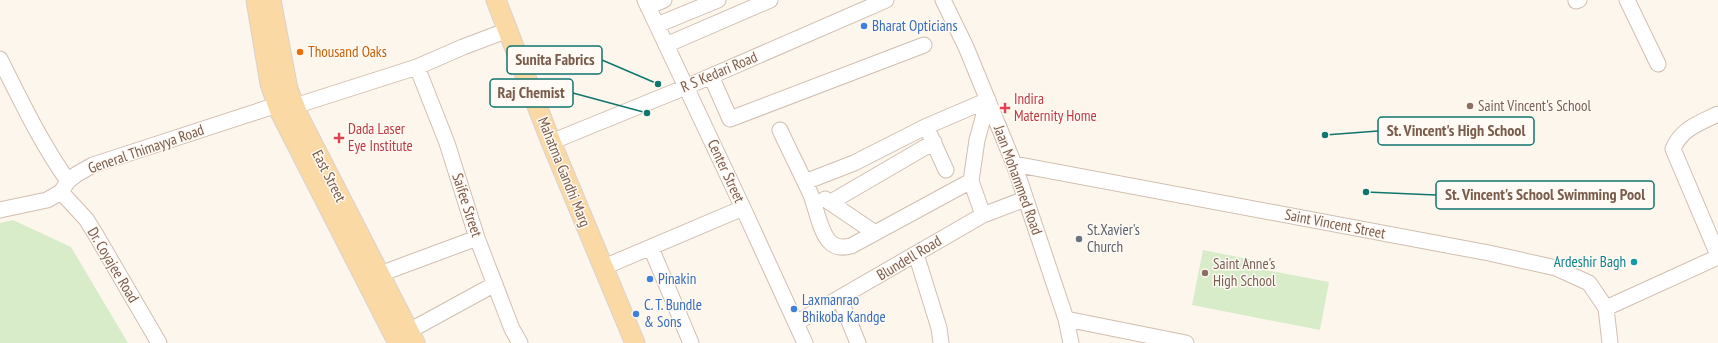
<svg xmlns="http://www.w3.org/2000/svg" width="1718" height="343" font-family="'PT Sans Narrow',sans-serif">
	<style>
		.green { fill: #d8ecc9 }
		.lines { fill: none; stroke-linecap: round; stroke-linejoin: round }
		.minor-casing { stroke: #d1beb0; stroke-width: 17 }
		.major-casing { stroke: #dad1cd; stroke-width: 21 }
		.minor { stroke: #fff; stroke-width: 15 }
		.major { stroke: #fbd9a5; stroke-width: 19 }
		.shop-dot { fill: #3f7fe0; stroke: #fffaf3; stroke-width: 1.5 }
		.food-dot { fill: #e8710a; stroke: #fffaf3; stroke-width: 1.5 }
		.education-dot { fill: #8d6e63; stroke: #fffaf3; stroke-width: 1.5 }
		.health-dot { fill: #e0444e; stroke: #fffaf3; stroke-width: 1.5 }
		.worship-dot { fill: #6b7280; stroke: #fffaf3; stroke-width: 1.5 }
		.culture-dot { fill: #0f9aa8; stroke: #fffaf3; stroke-width: 1.5 }
		.labels { text-anchor: middle; stroke-width: 3; stroke-linejoin: round; paint-order: stroke }
		.shop-label { font-size: 15px; fill: #366cbe; stroke: #fffaf3; text-anchor: start }
		.food-label { font-size: 15px; fill: #c56008; stroke: #fffaf3; text-anchor: start }
		.street-label { font-size: 15px; fill: #7a5c4d; stroke: #fffaf3 }
		.health-label { font-size: 15px; fill: #be3a42; stroke: #fffaf3; text-anchor: start }
		.education-label { font-size: 15px; fill: #785e54; stroke: #fffaf3; text-anchor: start }
		.worship-label { font-size: 15px; fill: #5b616d; stroke: #fffaf3; text-anchor: start }
		.culture-label { font-size: 15px; fill: #0d838f; stroke: #fffaf3; text-anchor: end }
		.leader { fill: none; stroke: #0f766e; stroke-width: 1.5 }
		.callout-dot { fill: #0f766e; stroke: #fffaf3; stroke-width: 1.5 }
		.callout { fill: #fffaf3; stroke: #0f766e; stroke-width: 1.5 }
		.callout-label { font-size: 16px; text-anchor: middle; font-weight: bold; fill: #7a5c4d }
	</style>
	<rect width="100%" height="100%" fill="#fdf6ec"/>
	<!-- green -->
	<path class="green" d="M13,220L71,247L128,343H0V223Z
		M1203,250L1268,263L1266,270L1329,282L1320,330L1192,305Z"/>
	<g class="lines">
		<defs>
			<path id="minor" d="M645,0L743,208L805,343
				M943,0L966,47L1014,164L1066,319L1071,343
				M1627,0L1658,64
				M1576,1L1579,0
				M648,7L664,0
				M657,25L718,0
				M666,45L770,0
				M0,59C21,101 41,143 68,181
				M417,67L447,143L477,238L512,329L520,343
				M711,76L730,119L924,45
				M295,106L417,67L463,47L508,30
				M1718,114C1699,123 1681,129 1673,149L1718,255
				M780,130C790,152 801,173 811,195C816,208 820,231 829,241C835,248 843,248 851,246L971,181
				M930,135L946,170
				M551,142L686,87L886,0
				M1014,164L1489,253L1556,268L1589,283L1606,308L1610,343
				M805,182L854,163L925,127L988,100
				M61,192L86,219L96,235L159,343
				M825,199L875,233
				M831,202L934,142
				M0,210L47,200L61,192L68,181L77,174L93,165L277,105
				M983,215L971,181L977,140L988,100
				M651,248L691,343
				M916,254L939,328L941,343
				M604,267L743,208
				M380,274L477,238
				M840,299L858,343
				M1606,308L1718,257
				M1066,319L1186,343
				M796,323L983,215L1025,199
				M409,331L495,284"/>
			<path id="major" d="M256,0L270,84L280,112L398,343
				M271,0L288,89L299,117L415,343
				M496,0L551,142L635,343"/>
		</defs>
		<!-- minor casing -->
		<use href="#minor" class="minor-casing"/>
		<!-- major casing -->
		<use href="#major" class="major-casing"/>
		<!-- minor -->
		<use href="#minor" class="minor"/>
		<!-- major -->
		<use href="#major" class="major"/>
	</g>
	<!-- markers -->
	<g class="shop-dot">
		<circle cx="864" cy="26" r="4"/>
		<circle cx="650" cy="279" r="4"/>
		<circle cx="794" cy="309" r="4"/>
		<circle cx="636" cy="314" r="4"/>
	</g>
	<circle class="food-dot" cx="300" cy="52" r="4"/>
	<g class="education-dot">
		<circle cx="1470" cy="106" r="4"/>
		<circle cx="1205" cy="273" r="4"/>
	</g>
	<g class="health-dot">
		<path d="M1003 102h4v4h4v4h-4v4h-4v-4h-4v-4h4z"/>
		<path d="M337 132h4v4h4v4h-4v4h-4v-4h-4v-4h4z"/>
	</g>
	<circle class="worship-dot" cx="1079" cy="239" r="4"/>
	<circle class="culture-dot" cx="1634" cy="262" r="4"/>
	<g class="labels">
		<!-- shop labels -->
		<g class="shop-label">
			<text x="872" y="31">Bharat Opticians</text>
			<text x="658" y="284">Pinakin</text>
			<text x="802" y="305">Laxmanrao<tspan x="802" dy="17">Bhikoba Kandge</tspan></text>
			<text x="644" y="310">C. T. Bundle<tspan x="644" dy="17">&amp; Sons</tspan></text>
		</g>
		<!-- food labels -->
		<g class="food-label">
			<text x="308" y="57">Thousand Oaks</text>
		</g>
		<!-- street labels -->
		<g class="street-label">
			<text transform="translate(719 72) rotate(-23)" y="5">R S Kedari Road</text>
			<text transform="translate(146 149) rotate(-19)" y="5">General Thimayya Road</text>
			<text transform="translate(726 171) rotate(65)" y="5">Center Street</text>
			<text transform="translate(564 172) rotate(68)" y="5">Mahatma Gandhi Marg</text>
			<text transform="translate(329 176) rotate(63)" y="5">East Street</text>
			<text transform="translate(1018 180) rotate(70)" y="5">Jaan Mohammed Road</text>
			<text transform="translate(467 205) rotate(72)" y="5">Saifee Street</text>
			<text transform="translate(1335 224) rotate(11)" y="5">Saint Vincent Street</text>
			<text transform="translate(909 258) rotate(-31)" y="5">Blundell Road</text>
			<text transform="translate(113 265) rotate(59)" y="5">Dr. Coyajee Road</text>
		</g>
		<!-- health labels -->
		<g class="health-label">
			<text x="1014" y="104">Indira<tspan x="1014" dy="17">Maternity Home</tspan></text>
			<text x="348" y="134">Dada Laser<tspan x="348" dy="17">Eye Institute</tspan></text>
		</g>
		<!-- education labels -->
		<g class="education-label">
			<text x="1478" y="111">Saint Vincent's School</text>
			<text x="1213" y="269">Saint Anne's<tspan x="1213" dy="17">High School</tspan></text>
		</g>
		<!-- worship labels -->
		<g class="worship-label">
			<text x="1087" y="235">St.Xavier's<tspan x="1087" dy="17">Church</tspan></text>
		</g>
		<!-- culture labels -->
		<g class="culture-label">
			<text x="1626" y="267">Ardeshir Bagh</text>
		</g>
	</g>
	<!-- callouts -->
	<path class="leader" d="M658 84L602 60M647 113L573 93M1325 135L1378 131M1366 192L1436 195"/>
	<g class="callout-dot">
		<circle cx="658" cy="84" r="4"/>
		<circle cx="647" cy="113" r="4"/>
		<circle cx="1325" cy="135" r="4"/>
		<circle cx="1366" cy="192" r="4"/>
	</g>
	<g class="callout">
		<rect x="507" y="46" width="95" height="28" rx="4"/>
		<rect x="490" y="79" width="83" height="28" rx="4"/>
		<rect x="1378" y="117" width="156" height="28" rx="4"/>
		<rect x="1436" y="181" width="218" height="28" rx="4"/>
	</g>
	<g class="callout-label">
		<text x="555" y="65">Sunita Fabrics</text>
		<text x="531" y="98">Raj Chemist</text>
		<text x="1456" y="136">St. Vincent's High School</text>
		<text x="1545" y="200">St. Vincent's School Swimming Pool</text>
	</g>
</svg>
